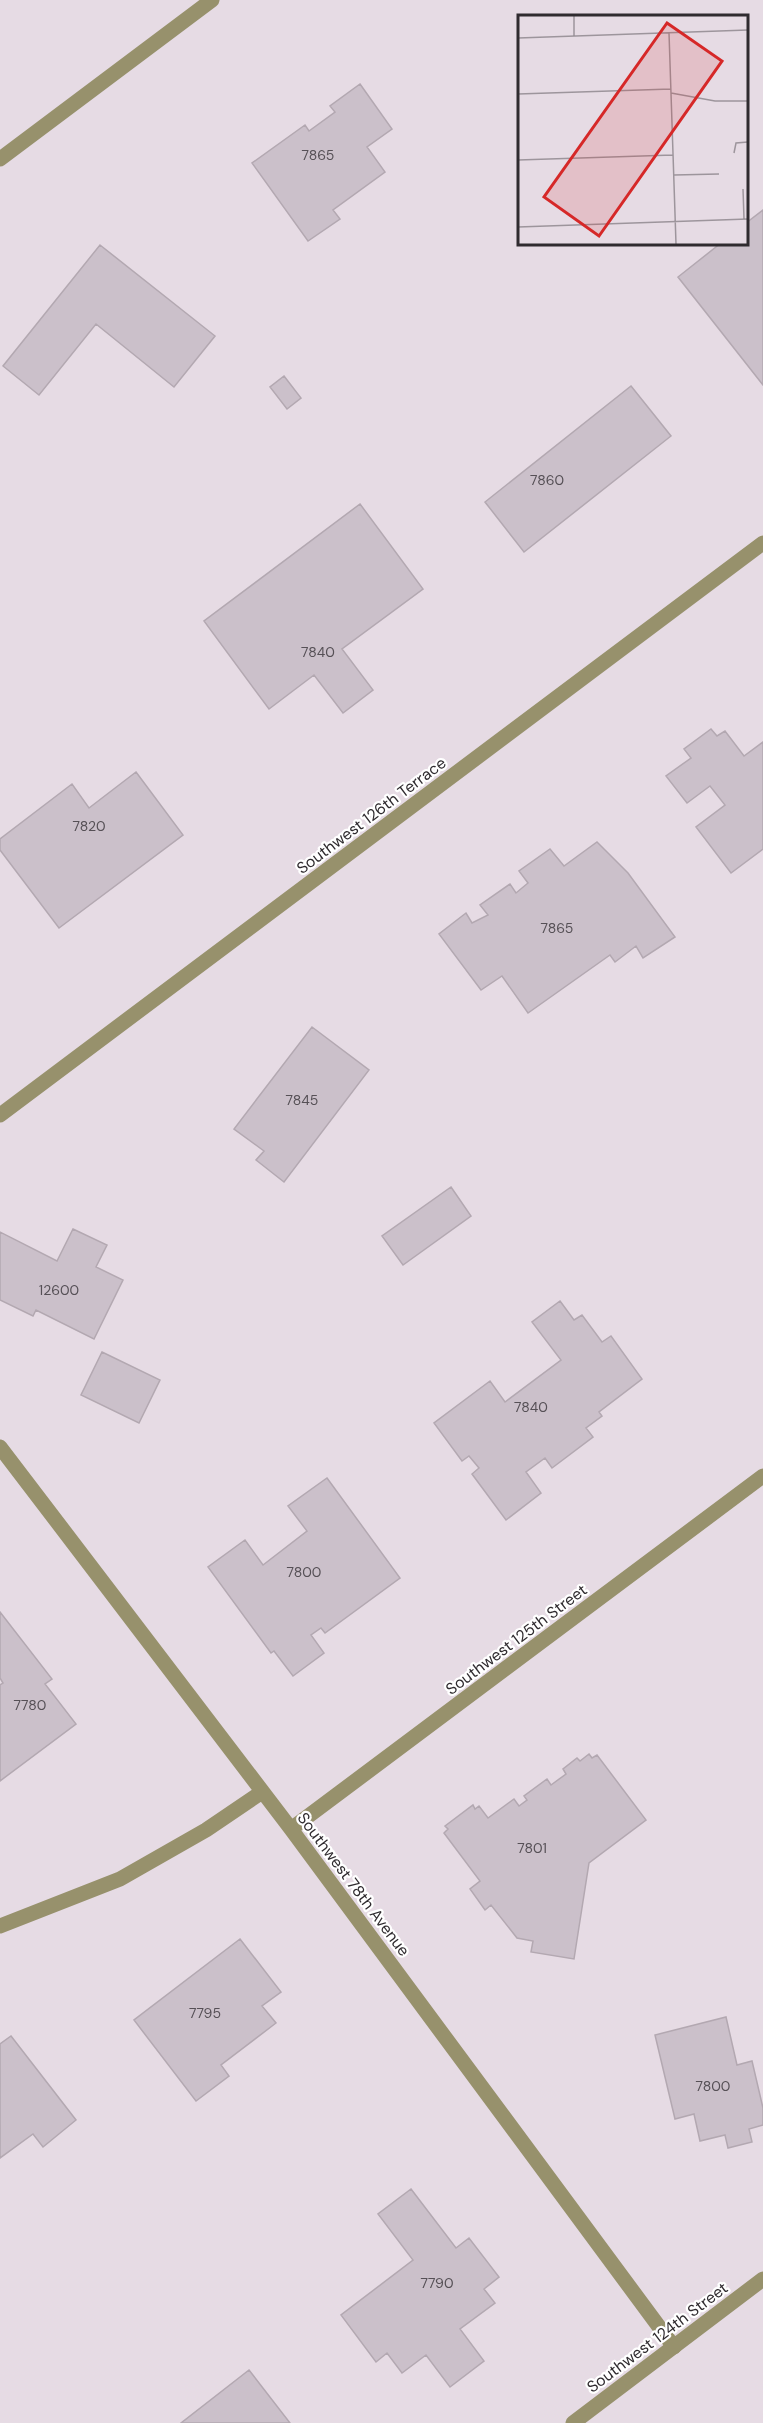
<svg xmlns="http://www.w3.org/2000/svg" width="763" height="2423" font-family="'DM Sans',sans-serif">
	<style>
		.building { fill: #cbc0ca; stroke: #b3a8b1; stroke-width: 1.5 }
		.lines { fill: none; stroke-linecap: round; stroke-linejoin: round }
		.minor { stroke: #97916c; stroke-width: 15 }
		.tertiary { stroke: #97916c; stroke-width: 15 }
		.labels { text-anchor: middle; stroke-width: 4.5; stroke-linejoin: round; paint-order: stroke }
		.number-label { font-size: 14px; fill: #565056 }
		.street-label { font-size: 16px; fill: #2f2b2f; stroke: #fff }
		.inset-road { fill: none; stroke: #9d959c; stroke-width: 1.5 }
		.view { fill: #d62828; fill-opacity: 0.15; stroke: #d62828; stroke-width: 3 }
		.inset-edge { fill: none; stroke: #2f2b2f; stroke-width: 3 }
	</style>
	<rect width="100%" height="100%" fill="#e6dbe4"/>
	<!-- building -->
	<path class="building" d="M360,84L392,129L367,147L385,172L333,210L340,219L308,241L252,163L305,125L309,131L335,112L330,106Z
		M763,210V385L678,277L721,243H746V223Z
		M100,245L215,336L174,387L96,324L39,395L3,366Z
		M284,376L301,398L287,409L270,387Z
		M631,386L671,436L524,552L485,502Z
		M360,504L423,589L342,649L373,690L343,713L314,675L269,709L204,621Z
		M711,729L717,736L725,731L744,756L763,742V849L731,873L696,827L725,805L710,786L687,803L666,776L691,758L684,749Z
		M136,772L183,835L59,928L0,850V839L72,784L89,808Z
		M597,842L628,873L675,937L643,958L636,946L615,962L610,955L528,1013L502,976L481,990L439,934L466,913L472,923L488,915L480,905L510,884L516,893L528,883L519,871L550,849L564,866Z
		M312,1027L369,1070L284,1182L256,1160L264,1151L234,1129Z
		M451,1187L471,1216L403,1265L382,1236Z
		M73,1229L107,1245L96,1267L123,1280L94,1339L36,1310L33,1316L0,1300V1232L57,1261Z
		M560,1301L574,1320L582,1315L602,1342L611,1336L642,1379L599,1412L602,1416L586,1428L593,1437L552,1468L545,1458L526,1472L541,1493L506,1520L472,1474L479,1468L469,1456L462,1461L434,1423L490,1381L505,1402L561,1360L532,1322Z
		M102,1352L160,1380L139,1423L81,1395Z
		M327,1478L400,1578L325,1633L321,1628L311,1635L324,1653L293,1676L274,1651L271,1653L208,1567L245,1540L263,1565L307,1531L288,1506Z
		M0,1612L52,1679L45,1684L76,1724L0,1781V1685L3,1683L0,1678Z
		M589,1754L592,1758L597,1755L646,1820L589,1863L574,1959L531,1952L533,1941L517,1938L491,1905L485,1910L470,1889L480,1881L444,1833L448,1829L445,1826L473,1805L475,1809L479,1806L488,1818L514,1799L519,1806L527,1800L524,1796L547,1779L551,1785L566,1774L563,1769L577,1758L580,1761Z
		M240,1939L281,1992L262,2006L276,2023L221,2065L229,2076L196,2101L134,2020Z
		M726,2017L737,2065L752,2061L763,2108V2125L749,2129L752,2142L728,2148L725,2135L700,2141L694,2114L675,2119L655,2035Z
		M11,2036L76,2120L43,2147L33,2134L0,2158V2044Z
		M411,2189L456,2248L469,2238L499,2277L484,2289L495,2303L460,2329L484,2361L450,2387L426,2355L402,2373L387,2353L376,2362L341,2315L413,2260L378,2214Z
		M249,2370L290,2423H181Z"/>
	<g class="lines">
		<!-- minor -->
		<path class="minor" d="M0,1115L763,543
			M0,1447L291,1829L674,2347
			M291,1829L763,1476
			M0,1926L120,1879L206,1830L262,1792"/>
		<!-- tertiary -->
		<path class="tertiary" d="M0,159L212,0
			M573,2423L763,2279"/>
	</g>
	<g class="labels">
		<!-- number labels -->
		<g class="number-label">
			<text x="318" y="160">7865</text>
			<text x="547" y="485">7860</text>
			<text x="318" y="657">7840</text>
			<text x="89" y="831">7820</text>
			<text x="557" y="933">7865</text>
			<text x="302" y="1105">7845</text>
			<text x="59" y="1295">12600</text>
			<text x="531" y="1412">7840</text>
			<text x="304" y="1577">7800</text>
			<text x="30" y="1710">7780</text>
			<text x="532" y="1853">7801</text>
			<text x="205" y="2018">7795</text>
			<text x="713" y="2091">7800</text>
			<text x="437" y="2288">7790</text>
		</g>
		<!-- street labels -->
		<g class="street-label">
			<text transform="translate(371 815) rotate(-37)" y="6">Southwest 126th Terrace</text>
			<text transform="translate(516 1639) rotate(-37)" y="6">Southwest 125th Street</text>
			<text transform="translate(354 1884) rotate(53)" y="6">Southwest 78th Avenue</text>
			<text transform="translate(657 2337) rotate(-37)" y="6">Southwest 124th Street</text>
		</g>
	</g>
	<!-- overview -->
	<g transform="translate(518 15)">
		<rect width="230" height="230" fill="#e6dbe4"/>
		<path class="inset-road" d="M56,1V21M151,18L158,229M0,23L230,15M153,78L197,86H230M0,79L153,74M216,138L218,128L230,127M0,145L155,140M156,160L201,159M225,174L226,204M0,212L230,204"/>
		<path class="view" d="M149,8L204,46L81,221L26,182Z"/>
		<rect width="230" height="230" class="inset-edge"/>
	</g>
</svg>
